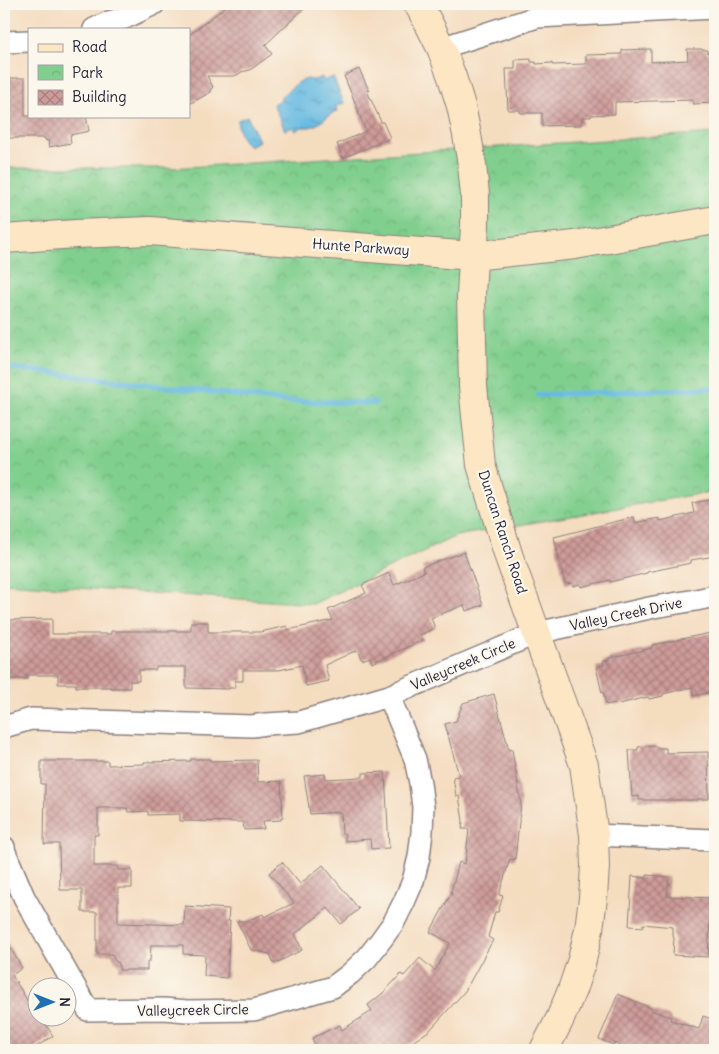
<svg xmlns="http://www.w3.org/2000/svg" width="719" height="1054" font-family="Delius,sans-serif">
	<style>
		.park { fill: url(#park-crowns); stroke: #527864 }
		.water { fill: url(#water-ripples); stroke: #446e8e }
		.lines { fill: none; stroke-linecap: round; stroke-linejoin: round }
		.stream { stroke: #65b9e1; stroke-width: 5.5 }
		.building { fill: url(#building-cross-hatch) }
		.street-casing { stroke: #8b7f7d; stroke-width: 24 }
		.secondary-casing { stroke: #8b7f7d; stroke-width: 30 }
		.street { stroke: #fff; stroke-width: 21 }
		.secondary { stroke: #fce6c4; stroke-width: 28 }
		.labels { text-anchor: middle; stroke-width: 4.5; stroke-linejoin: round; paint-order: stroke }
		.street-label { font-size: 14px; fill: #22223b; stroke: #fbf7ec }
	</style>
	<defs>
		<pattern id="park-crowns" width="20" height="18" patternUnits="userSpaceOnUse" patternTransform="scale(1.25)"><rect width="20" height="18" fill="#81cf8e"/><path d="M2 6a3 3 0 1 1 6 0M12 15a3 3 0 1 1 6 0" fill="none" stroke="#6fb17b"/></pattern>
		<pattern id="water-ripples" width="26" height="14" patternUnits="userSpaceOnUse" patternTransform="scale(1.25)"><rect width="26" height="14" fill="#65b9e1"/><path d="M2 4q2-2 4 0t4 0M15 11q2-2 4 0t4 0" fill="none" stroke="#5396b8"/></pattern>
		<pattern id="building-cross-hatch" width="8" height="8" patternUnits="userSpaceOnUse" patternTransform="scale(1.25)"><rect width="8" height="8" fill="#ce9b99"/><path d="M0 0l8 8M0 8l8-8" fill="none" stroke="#a77e7e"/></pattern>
	</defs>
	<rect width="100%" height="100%" fill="#fbf7ec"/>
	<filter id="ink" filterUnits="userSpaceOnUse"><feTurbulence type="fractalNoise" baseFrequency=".02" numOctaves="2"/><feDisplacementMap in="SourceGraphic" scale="10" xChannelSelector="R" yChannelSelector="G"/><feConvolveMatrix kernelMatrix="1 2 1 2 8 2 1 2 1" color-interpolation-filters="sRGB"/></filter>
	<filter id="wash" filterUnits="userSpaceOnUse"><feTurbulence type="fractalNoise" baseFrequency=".0096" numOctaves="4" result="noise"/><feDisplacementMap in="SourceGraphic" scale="20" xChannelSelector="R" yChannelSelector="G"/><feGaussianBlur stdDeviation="1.12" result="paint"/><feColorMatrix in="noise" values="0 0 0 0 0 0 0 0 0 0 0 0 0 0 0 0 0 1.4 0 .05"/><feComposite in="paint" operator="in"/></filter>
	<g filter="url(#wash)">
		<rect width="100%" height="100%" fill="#f4dcbf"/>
		<!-- park -->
		<path class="park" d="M715,133V491L456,536L313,604L4,583V168H173Z"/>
		<!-- water -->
		<path class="water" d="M322,77L324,81L333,77L344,103L336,106L338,111L331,114L318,124L310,127H302L295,131L293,127L285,130L273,104L282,99L281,96L299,82L307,79L314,80Z
			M247,116L259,141L249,146C241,139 237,131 238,120Z"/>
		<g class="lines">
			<!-- stream -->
			<path class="stream" d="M4,367L284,401L375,403
				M538,395L715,388"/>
		</g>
		<g id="blocks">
			<!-- building -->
			<path class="building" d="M229,4H309L265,45L272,54L250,70L241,72L239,74L234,76H207L213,87L210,90L211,92L189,104V35Z
				M651,49V62L688,60L687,49H702V50H707V53L715,52V103L693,104V100L615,102V114L591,115V117H582V125L542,126V113H520V110H508L506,69H515V60L531,59V62H536V64L552,63V65L586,64V55L622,54V50Z
				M359,69L369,90L367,91L381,122H383L390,138L343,158L337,144L366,131L358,112H359L344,76Z
				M6,78H25V116H86L89,131L70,135L71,143L49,147L48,140L46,141L45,138H4V81H6Z
				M715,499V556L691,560V563L647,572V573L610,582V580L581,587L580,584L573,586L572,583L565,584L554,537L634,517L635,523L659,518L660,521L694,513L692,503Z
				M464,552L483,605L466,611L464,605L431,618L435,628L420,635L423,640L372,663L370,657L362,660L357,650L325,665L329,681L306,686L302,665L279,670H243V681H235V688H229V689L186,688V667H156V670H139V681H130V688H111V687H76V684H58V675H27V679H6V620L52,619V634H111V631H191V622H208V631H209V632H260L287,626L288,630L333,620L328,610L366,593L362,585L389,573L394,585L424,572L422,567Z
				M715,632V691L694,696L692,687L663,694V696L649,699L648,697L615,705V703L606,705L603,692L602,693L596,667L604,665L603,661L609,660V658L652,648V645Z
				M494,694L509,750L512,749L521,803L515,860L510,859L499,895L503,896L498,912H495L488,937L493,940L465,991L430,1030L401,1050H317L312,1038L340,1025L342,1030L372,1011L368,1005L383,993L401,974L404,976L420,958L435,971L450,943L430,932L452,892H451L459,862L465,864L469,829H462L463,821L459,796H456L453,777L459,776L445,724L456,721L463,703Z
				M656,746L657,748H666V753L708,752L709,799H698V800H639V796L632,797L629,750H638V747Z
				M191,759H210V761L257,760L258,782L281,781L283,817H281V820L263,821L264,829L244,830L243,822L180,821V814L148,815V811L128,812L127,808H98V835H94V866H118V870H132V888H118V923L184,925L185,906L229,909L228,921H230L227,978L204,976L205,955L183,954V945H151L150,961H147V970H119V963L115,961L112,954H97V912H82V890H60L59,844H44L45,784H41V761H108V765L144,764V762L191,761Z
				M385,772L389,848L371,849L370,839L345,841V834H342L341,812L310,814L304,776L325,774L326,779L363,777V773Z
				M282,862L300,884L323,865L359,909L341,924L328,908L295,934L302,950L274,964L270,954L251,950L237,921H247L263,914L264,917L294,903L269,873Z
				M647,875L669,877L667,896L712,898V901H713L712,920H710L708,957L673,955L674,938L673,936V927L643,924V927L629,926L632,876L647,878Z
				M4,937L22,968L12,975L39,1020L42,1018L53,1036L31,1050H4Z
				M618,994L651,1008L650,1010L671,1017L670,1020L699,1029L703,1016L715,1020V1050H629L614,1043L613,1045L599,1039Z"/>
		</g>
	</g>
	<g filter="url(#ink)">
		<use href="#blocks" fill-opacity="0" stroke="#8b7f7d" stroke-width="1"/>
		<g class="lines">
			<defs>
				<path id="street" d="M94,29L109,22L125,18L154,4
					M4,42L29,41
					M441,48L537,17L715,8
					M4,727L31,719L252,726L266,724L299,722L389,696L537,633L654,607L696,600L715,596
					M594,835L713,840L715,841
					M4,847L5,852L24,897L88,1010L164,1009L187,1011L254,1010L333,987L350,974L367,958L381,940L394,922L404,902L413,881L419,857L422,832L423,807L420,783L415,759L389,696"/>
				<path id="secondary" d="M418,4L427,20L441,48L452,77L461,106L467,135L472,165L475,195V225L471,295L473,386L481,465L509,557L584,765L594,835L595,866L593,898L589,929L582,960L572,990L560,1019L544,1050
					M4,239L76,234L150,231L473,256L575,245L715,220"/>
			</defs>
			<!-- street casing -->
			<use href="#street" class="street-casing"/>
			<!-- secondary casing -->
			<use href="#secondary" class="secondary-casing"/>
			<!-- street -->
			<use href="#street" class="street"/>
			<!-- secondary -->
			<use href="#secondary" class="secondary"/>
		</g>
	</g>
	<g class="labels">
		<!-- street labels -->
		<g class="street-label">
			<text transform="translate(361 247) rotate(4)" y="5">Hunte Parkway</text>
			<text transform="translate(503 532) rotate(72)" y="5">Duncan Ranch Road</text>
			<text transform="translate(626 614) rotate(-12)" y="5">Valley Creek Drive</text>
			<text transform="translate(463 664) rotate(-23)" y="5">Valleycreek Circle</text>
			<text transform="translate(193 1010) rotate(-1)" y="5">Valleycreek Circle</text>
		</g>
	</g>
	<!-- margin -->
	<rect width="719" height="1054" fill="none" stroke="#fbf7ec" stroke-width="20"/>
	<!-- legend -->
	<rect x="28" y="28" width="162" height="90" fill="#fbf7ec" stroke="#a4a2a5"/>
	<rect x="38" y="44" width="25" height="8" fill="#fce6c4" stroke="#a4a2a5"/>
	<text x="72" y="52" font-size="15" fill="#22223b">Road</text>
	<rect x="38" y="65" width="25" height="15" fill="url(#park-crowns)" stroke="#a4a2a5"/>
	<text x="72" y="78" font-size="15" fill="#22223b">Park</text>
	<rect x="38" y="90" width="25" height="15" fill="url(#building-cross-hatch)" stroke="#a4a2a5"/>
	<text x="72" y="102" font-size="15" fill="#22223b">Building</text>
	<!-- north arrow -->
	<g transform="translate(52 1002) rotate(90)"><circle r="24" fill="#fbf7ec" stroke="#a4a2a5"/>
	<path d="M0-4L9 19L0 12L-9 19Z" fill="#1f6fb2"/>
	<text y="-8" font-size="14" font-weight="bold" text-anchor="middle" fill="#22223b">N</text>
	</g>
</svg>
